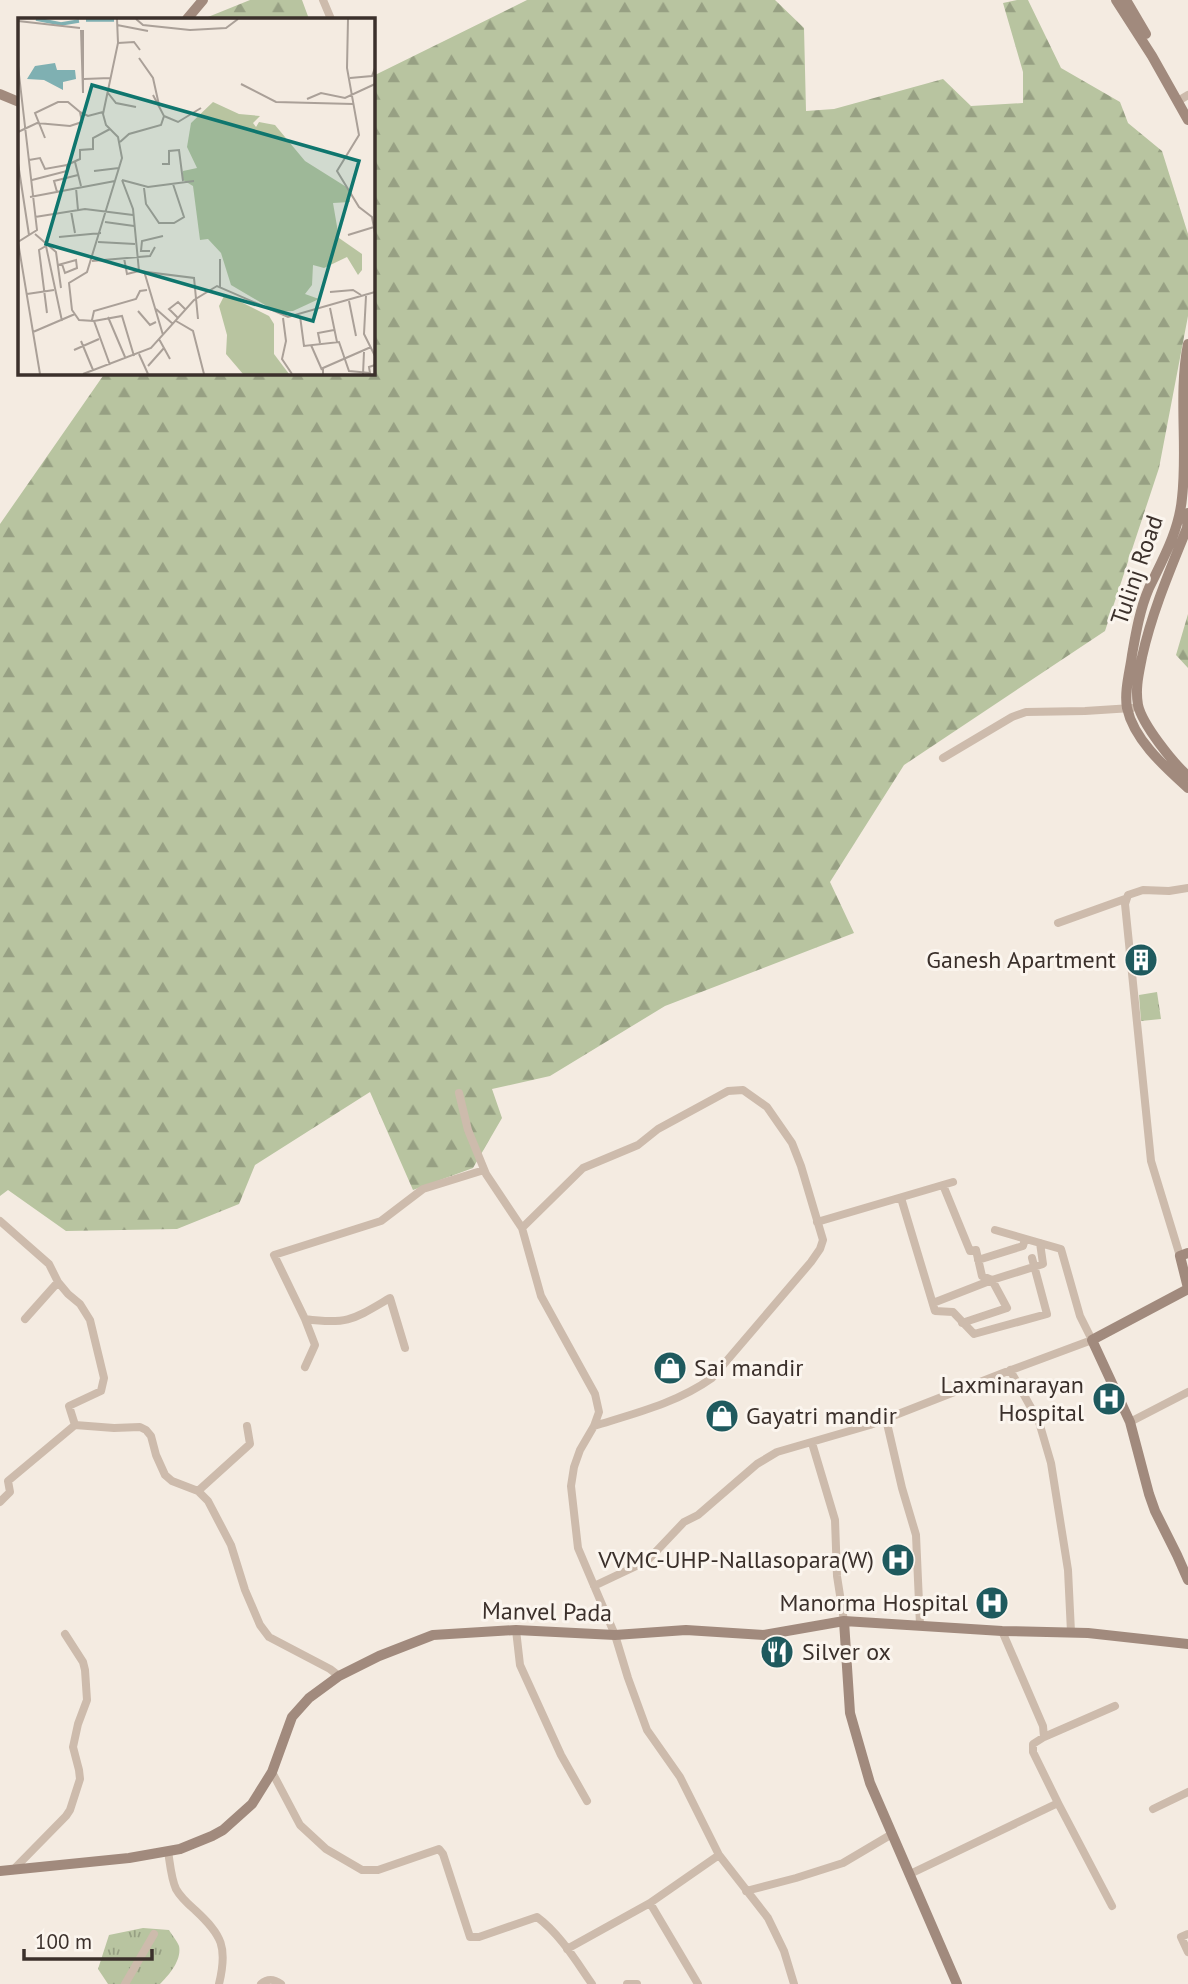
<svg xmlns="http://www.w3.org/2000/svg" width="1188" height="1984" font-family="'PT Sans',sans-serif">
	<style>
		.forest { fill: url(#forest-firs) }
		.park { fill: url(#park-tufts) }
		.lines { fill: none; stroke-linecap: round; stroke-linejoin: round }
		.street { stroke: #cdbbac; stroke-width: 8 }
		.secondary { stroke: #a18a7d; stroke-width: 10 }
		.labels { text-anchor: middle; stroke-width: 6; stroke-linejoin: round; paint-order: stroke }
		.street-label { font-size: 24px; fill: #3b302b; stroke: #fbf5ee }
		.poi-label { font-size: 24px; fill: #3b302b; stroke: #fbf5ee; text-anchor: end }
		.inset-river { fill: none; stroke: #7fb0b2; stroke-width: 3.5 }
		.inset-road { fill: none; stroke: #aaa098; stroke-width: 2 }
		.view { fill: #0f766e; fill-opacity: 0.15; stroke: #0f766e; stroke-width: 3.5 }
		.inset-edge { fill: none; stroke: #3b302b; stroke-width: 3.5 }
	</style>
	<defs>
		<pattern id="forest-firs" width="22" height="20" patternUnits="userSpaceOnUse" patternTransform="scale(1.75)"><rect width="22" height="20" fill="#b8c4a0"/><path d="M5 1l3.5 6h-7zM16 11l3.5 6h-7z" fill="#97a083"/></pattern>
		<pattern id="park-tufts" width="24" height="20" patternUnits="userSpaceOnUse" patternTransform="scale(1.75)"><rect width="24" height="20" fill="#b8c4a0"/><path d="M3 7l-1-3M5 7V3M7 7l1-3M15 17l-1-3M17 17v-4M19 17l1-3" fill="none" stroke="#97a083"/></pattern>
	</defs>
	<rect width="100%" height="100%" fill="#f4ebe1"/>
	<!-- forest -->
	<path class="forest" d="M250,0H302L309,19H203Z
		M527,0H775L804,28L806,111L834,109L943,79L971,106L1023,103V72L1003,3L1017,0H1028L1061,68L1120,102L1128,123L1162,151L1188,234V316L1159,468L1105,631L904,765L830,882L854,933L665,1006L550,1076L492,1089L502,1118L473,1168L413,1190L370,1092L255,1165L239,1204L177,1229L66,1231L8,1190L0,1196V524L105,373H373V76Z
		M1188,614V668L1176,655Z"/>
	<!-- park -->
	<path class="park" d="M1157,992L1161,1019L1141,1021L1139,995Z
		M143,1928L169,1930C172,1935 177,1941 179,1946C182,1960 169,1975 160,1984H108L98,1969L109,1935Z"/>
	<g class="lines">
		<!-- street -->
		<path class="street" d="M323,0L331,19
			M1178,101L1188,95
			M943,758L1012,717L1026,712L1085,711L1132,708
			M1058,923L1125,899
			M459,1093L468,1130L486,1174L522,1228L541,1296L595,1394L599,1412L594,1426L580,1450L574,1467L571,1486L578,1548L615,1635L628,1678L647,1730L680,1777L719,1855L768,1918L784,1951L794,1984
			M943,1185L970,1251L976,1250L982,1276L992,1280L1007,1308L962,1323
			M901,1198L935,1311L953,1312L974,1334L1047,1314L1032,1258
			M0,1221L49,1264L58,1282L68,1294L80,1304L90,1320L104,1378L101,1391L69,1406L75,1425
			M817,1222L953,1182
			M522,1228L583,1168L638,1145L658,1129L728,1091L743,1090L767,1107L792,1143L801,1166L823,1240L820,1249L811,1262L712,1378C677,1403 636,1413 594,1426
			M1180,1256L1151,1161L1125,904L1128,895L1143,890L1169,891L1188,888
			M978,1260L1023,1246L1025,1239
			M933,1303L992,1280L1043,1264L1040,1243
			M25,1319L58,1282
			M305,1319L315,1345L305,1367
			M405,1348L390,1298C354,1319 348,1325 305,1319L274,1255L381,1221L423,1189L484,1170
			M1010,1370L1039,1422L1051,1463L1068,1570L1071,1632
			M886,1419L902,1488L916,1535L920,1625
			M1130,1422L1188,1392
			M812,1443L835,1520L837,1576L844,1621
			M198,1491L250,1444L247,1426
			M0,1502L10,1492L8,1481L75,1425L114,1428L140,1427L146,1430L151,1436L156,1455L165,1475L172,1481L198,1491L208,1501L231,1545L245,1590L260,1625L269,1637L330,1669L339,1676
			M594,1586L647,1561L684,1522L698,1515L757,1464L777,1452L870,1425L1003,1373L1092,1340L1080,1316L1061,1249L995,1230
			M516,1630L520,1665L561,1755L587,1801
			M1002,1631L1043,1726L1044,1737L1033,1744V1752L1058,1803L1112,1906
			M1044,1737L1115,1706
			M272,1772L300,1825L326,1849L362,1870H378L439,1849L443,1854L470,1937H479L537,1917C560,1934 576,1961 592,1984
			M1153,1809L1188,1792
			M168,1851C170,1863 171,1878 176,1889C181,1898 188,1904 195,1910C222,1935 228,1947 219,1984
			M13,1870L66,1816L70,1810L80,1779L79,1770L73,1747L78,1724L87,1700L85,1670L83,1662L65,1634
			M910,1874L1058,1803
			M746,1891L796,1878L843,1863L892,1834
			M650,1903L698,1984
			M1188,1934L1181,1937L1188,1952
			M567,1949L650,1903L719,1855
			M125,1984L154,1934
			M261,1984C268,1978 274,1979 281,1984
			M627,1984H637"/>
		<!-- secondary -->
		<path class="secondary" d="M1116,0L1152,56L1188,120
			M1126,0L1146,34
			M187,19L203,0
			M0,94L19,102
			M1188,344C1178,395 1188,447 1182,498C1179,531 1163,559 1149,588C1140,609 1136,632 1132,655C1130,671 1124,691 1127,708C1134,740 1165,767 1188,788
			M1188,513L1187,528C1170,570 1152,612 1142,657C1139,673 1135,688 1138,705C1142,724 1173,763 1188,776
			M1188,1253L1180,1256L1188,1288
			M1188,1289L1092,1340L1130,1422L1149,1494L1155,1511L1177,1555L1188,1580
			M844,1621L850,1713L870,1783L957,1984
			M0,1871L129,1858L180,1849L212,1836L223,1830L252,1804L272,1772L292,1717L309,1698L339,1676L379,1656L433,1635L516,1630L615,1635L686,1630L764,1635L844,1621L1002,1631L1088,1633L1188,1644"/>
	</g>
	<!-- icons -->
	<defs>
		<symbol id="building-disc" viewBox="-11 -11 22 22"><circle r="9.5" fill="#1f5a5e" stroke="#fbf5ee"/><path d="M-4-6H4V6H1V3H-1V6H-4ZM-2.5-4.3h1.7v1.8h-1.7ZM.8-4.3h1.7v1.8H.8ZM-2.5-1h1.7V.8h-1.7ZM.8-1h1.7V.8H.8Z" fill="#fff"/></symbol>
		<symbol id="shop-disc" viewBox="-11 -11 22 22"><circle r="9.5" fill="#1f5a5e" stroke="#fbf5ee"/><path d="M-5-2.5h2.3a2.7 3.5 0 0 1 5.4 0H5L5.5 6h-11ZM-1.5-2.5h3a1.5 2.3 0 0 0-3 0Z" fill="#fff"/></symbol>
		<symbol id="hospital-disc" viewBox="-11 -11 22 22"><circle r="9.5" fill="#1f5a5e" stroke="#fbf5ee"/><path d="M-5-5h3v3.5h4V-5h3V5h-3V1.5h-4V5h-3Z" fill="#fff"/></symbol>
		<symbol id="restaurant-disc" viewBox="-11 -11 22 22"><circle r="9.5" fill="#1f5a5e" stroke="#fbf5ee"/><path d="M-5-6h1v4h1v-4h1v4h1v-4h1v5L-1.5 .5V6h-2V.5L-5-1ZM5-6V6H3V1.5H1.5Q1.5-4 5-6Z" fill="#fff"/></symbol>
	</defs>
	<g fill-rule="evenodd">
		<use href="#building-disc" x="1122" y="941" width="38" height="38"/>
		<use href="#shop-disc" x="651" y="1349" width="38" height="38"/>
		<use href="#hospital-disc" x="1090" y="1380" width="38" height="38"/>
		<use href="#shop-disc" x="703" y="1397" width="38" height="38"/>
		<use href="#hospital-disc" x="879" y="1541" width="38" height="38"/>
		<use href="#hospital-disc" x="973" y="1584" width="38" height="38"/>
		<use href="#restaurant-disc" x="758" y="1633" width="38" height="38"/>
	</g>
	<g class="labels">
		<!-- street labels -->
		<g class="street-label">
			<text transform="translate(1137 570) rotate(-71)" y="8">Tulinj Road</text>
			<text transform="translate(547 1612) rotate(1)" y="8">Manvel Pada</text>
		</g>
		<!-- poi labels -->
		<g class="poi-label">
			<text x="1116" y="968">Ganesh Apartment</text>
			<text x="694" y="1376" text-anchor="start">Sai mandir</text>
			<text x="1084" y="1393">Laxminarayan<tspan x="1084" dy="28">Hospital</tspan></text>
			<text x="746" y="1424" text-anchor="start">Gayatri mandir</text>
			<text x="874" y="1568">VVMC-UHP-Nallasopara(W)</text>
			<text x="968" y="1611">Manorma Hospital</text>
			<text x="802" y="1660" text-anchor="start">Silver ox</text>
		</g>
	</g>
	<!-- overview -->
	<g transform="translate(18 18)">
		<rect width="357" height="357" fill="#f4ebe1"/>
		<path d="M195,84L221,96L242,98L235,105L238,109L241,104L257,107L287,143L330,170L332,184L315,185L321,220L344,236V252L340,257L329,239L306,250L295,247L294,267L287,276L301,281L275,293L259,294L213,267L203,235L190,221L182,222L175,168L165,162V153L179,150L169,129L173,105ZM207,276L251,298L256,306V336L271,356H225L208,336L209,317L201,288Z" fill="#b8c4a0"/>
		<path d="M37,45L39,52H57L58,61L45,64V72L26,62L9,61L17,48Z" fill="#7fb0b2"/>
		<path class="inset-river" d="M18,1L43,6L61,3M68,2H96"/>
		<path class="inset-road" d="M118,1L125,7L172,12L208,10L220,1M330,1L329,50L341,117L319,153L341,189L354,199L357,215M0,3L62,10M99,7L130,13M63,12L65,75V12M100,25L116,24L122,32M121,40L135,60L141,87M0,48L19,212L0,224L22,356M332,60L354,58L357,50M66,61L92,60M223,66L258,84L335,86M90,75L98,85L118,89M289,81L303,75L327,80L357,66M146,98L160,104L183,90M0,114L19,105L52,108L64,104L62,94L70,98L85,94M27,120L17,95L40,84H50L62,94M102,124L111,116L143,107L146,98L135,77M11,142L22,140L27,151L49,147M57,144L63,168M0,145L11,217M144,146H151V133L161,132L165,163M76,153L101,150M14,162L49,153V147L62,141V132L75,131V120L92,111M104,162L115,191L121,253L176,260L180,301M104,162L130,169L176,163M58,170L60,192M126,170L128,186L141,205H156L166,199L155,166M39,174L36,163L60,157M12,179L97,163M53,193L57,215M17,199L67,191L115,197M87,204L116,208M17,216L38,234L43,270M330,217L356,209M41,219L83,215M80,224L117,226M132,233H123L124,223L145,218M106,240L109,256L121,253M74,243L132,238L137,229M40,247L58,242L59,250L47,255L44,246M126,253L145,317M202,269V241M312,274L335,272L343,277M9,276L36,272M348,278L346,316L357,338M331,283L338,318M312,290L319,324M138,291L155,306M120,293L132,307L138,304M29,295L21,232L28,228L44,303M282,298L286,328L321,324L331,353L352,355L351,349L357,347M90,299L107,339M160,300L151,291L160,284L167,291M265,300L268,323L264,341L274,356M74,302L76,293L118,281L122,273L129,272M76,303L104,298L116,338M158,303L175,313L186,356M15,314L57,296M141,321L152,341M63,323L75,352M302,325L300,315L316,312M293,327L304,352M56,332L81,321M121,336L130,356M92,347L76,303L61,302L54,292L51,265L69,254L104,140L100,119L88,107L85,96L100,25L99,1M130,348L146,330M65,356L133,330L176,282L199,268L270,299L357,274M305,356V350L353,329M345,356L346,334"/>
		<path class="view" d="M74,67L341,143L295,303L28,226Z"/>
		<rect width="357" height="357" class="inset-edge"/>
	</g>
	<!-- scale -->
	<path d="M24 1949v10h128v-10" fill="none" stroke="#3b302b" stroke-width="3.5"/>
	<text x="35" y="1949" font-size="21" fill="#3b302b" stroke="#fbf5ee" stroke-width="5" paint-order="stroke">100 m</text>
</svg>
